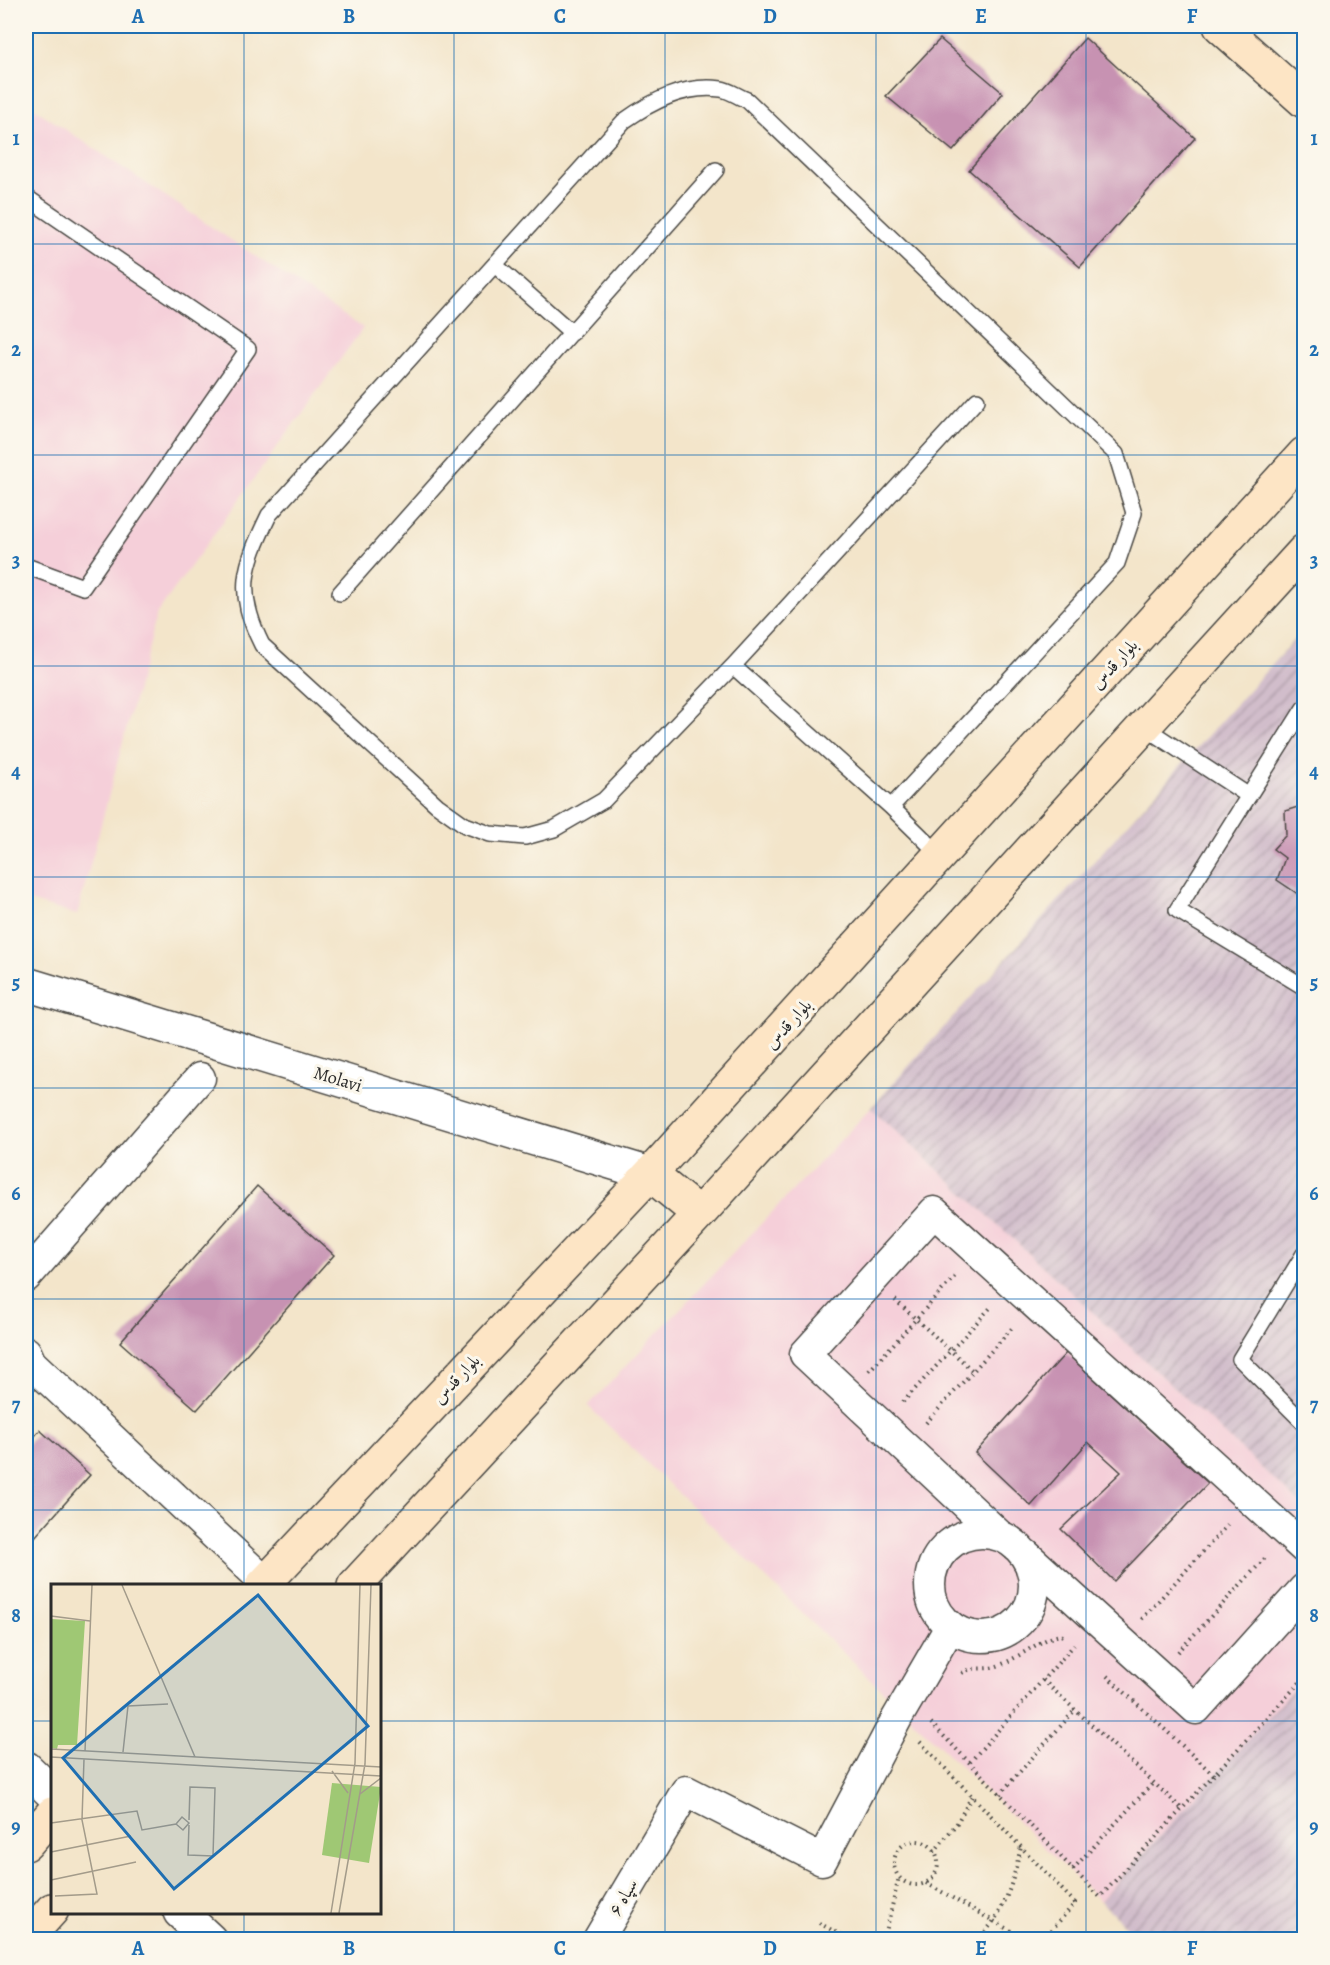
<svg xmlns="http://www.w3.org/2000/svg" width="1330" height="1965" font-family="Alegreya,Amiri,serif">
	<style>
		.built { fill: #f5cfd9 }
		.industrial { fill: url(#industrial-furrows) }
		.building { fill: #c792b2 }
		.lines { fill: none; stroke-linecap: round; stroke-linejoin: round }
		.service-casing { stroke: #494743; stroke-width: 18 }
		.minor-casing { stroke: #494743; stroke-width: 33 }
		.tertiary-casing { stroke: #494743; stroke-width: 36 }
		.secondary-casing { stroke: #494743; stroke-width: 36 }
		.path { stroke: #494743; stroke-width: 4; stroke-dasharray: 1.5 4.5; stroke-linecap: butt }
		.service { stroke: #fff; stroke-width: 15 }
		.minor { stroke: #fff; stroke-width: 30 }
		.tertiary { stroke: #fff; stroke-width: 33 }
		.secondary { stroke: #fde5c5; stroke-width: 33 }
		.grid { fill: none; stroke: #1f6fb2; stroke-width: 1.5; stroke-opacity: 0.55 }
		.labels { text-anchor: middle; stroke-width: 6; stroke-linejoin: round; paint-order: stroke }
		.street-label { font-size: 18px; fill: #2b2b2b; stroke: #fbf7ec }
		.inset-road { fill: none; stroke: #a39b8a; stroke-width: 1.5 }
		.view { fill: #1f6fb2; fill-opacity: 0.15; stroke: #1f6fb2; stroke-width: 3 }
		.inset-edge { fill: none; stroke: #2b2b2b; stroke-width: 3 }
		.neatline { fill: none; stroke: #1f6fb2; stroke-width: 2 }
		.grid-label { font-size: 20px; text-anchor: middle; font-weight: bold; fill: #1f6fb2 }
	</style>
	<defs>
		<pattern id="industrial-furrows" width="10" height="10" patternUnits="userSpaceOnUse" patternTransform="scale(1.5)"><rect width="10" height="10" fill="#d1bdcb"/><path d="M-1 1l2-2M0 10L10 0M9 11l2-2" fill="none" stroke="#aa9aa5"/></pattern>
	</defs>
	<rect width="100%" height="100%" fill="#fbf7ec"/>
	<filter id="ink" filterUnits="userSpaceOnUse"><feTurbulence type="fractalNoise" baseFrequency=".0167" numOctaves="2"/><feDisplacementMap in="SourceGraphic" scale="12" xChannelSelector="R" yChannelSelector="G"/><feConvolveMatrix kernelMatrix="1 2 1 2 8 2 1 2 1" color-interpolation-filters="sRGB"/></filter>
	<filter id="wash" filterUnits="userSpaceOnUse"><feTurbulence type="fractalNoise" baseFrequency=".008" numOctaves="4" result="noise"/><feDisplacementMap in="SourceGraphic" scale="24" xChannelSelector="R" yChannelSelector="G"/><feGaussianBlur stdDeviation="1.35" result="paint"/><feColorMatrix in="noise" values="0 0 0 0 0 0 0 0 0 0 0 0 0 0 0 0 0 1.4 0 .05"/><feComposite in="paint" operator="in"/></filter>
	<g filter="url(#wash)">
		<rect width="100%" height="100%" fill="#f3e5ca"/>
		<!-- built -->
		<path class="built" d="M26,103L363,328L157,613L77,915L26,900Z
			M871,1108L1304,1507V1678L1100,1901L588,1406Z"/>
		<!-- industrial -->
		<path class="industrial" d="M1304,629V1507L871,1108Z
			M1304,1678V1939H1140L1100,1901Z"/>
		<g id="blocks">
			<!-- building -->
			<path class="building" d="M1085,38L1195,138L1080,267L969,170Z
				M940,39L1003,93L953,151L886,96Z
				M1304,805V898L1277,880L1285,858L1273,849L1286,835L1285,811Z
				M257,1186L334,1255L197,1410L120,1342Z
				M1066,1353L1208,1483L1114,1581L1061,1529L1121,1472L1088,1442L1031,1506L975,1453Z
				M40,1430L90,1475L26,1547V1446Z"/>
		</g>
	</g>
	<g filter="url(#ink)">
		<use href="#blocks" fill-opacity="0" stroke="#494743" stroke-width="1.5"/>
		<g class="lines">
			<defs>
				<path id="service" d="M26,197L248,349L83,587L26,566
					M495,265L572,333
					M340,593L716,170
					M733,666L977,400
					M1304,708L1177,910L1304,987
					M1144,727L1249,796
					M891,807L1117,563L1134,513L1116,454L747,100C739,97 729,90 721,89C685,84 652,101 624,121L269,515C244,567 235,591 262,645L437,805L465,825L490,834L525,837L554,829L604,800L733,666L891,807L941,856
					M1304,1254L1240,1359L1304,1423"/>
				<path id="minor" d="M26,1277L200,1078
					M26,1352L31,1363L265,1582
					M930 1585a52 52 0 1 1 104 0a52 52 0 1 1-104 0Z
					M999,1535L805,1354L934,1212L1304,1548
					M1025,1554L1196,1709L1304,1589
					M598,1940L686,1791L822,1860L897,1718L950,1627"/>
				<path id="tertiary" d="M26,984L650,1174
					M26,1768L52,1793
					M180,1912L210,1940"/>
				<path id="secondary" d="M1220,26L1304,101
					M650,1174L699,1214
					M262,1586L650,1174L1304,454
					M354,1586L699,1214L1304,551
					M26,1844L52,1814
					M26,1939L52,1910"/>
			</defs>
			<!-- service casing -->
			<use href="#service" class="service-casing"/>
			<!-- minor casing -->
			<use href="#minor" class="minor-casing"/>
			<!-- tertiary casing -->
			<use href="#tertiary" class="tertiary-casing"/>
			<!-- secondary casing -->
			<use href="#secondary" class="secondary-casing"/>
			<!-- path -->
			<path class="path" d="M895,1300L973,1371
				M869,1371L957,1274
				M903,1402L992,1306
				M926,1423L1014,1326
				M1142,1619L1230,1522
				M1178,1652L1267,1556
				M962,1673C973,1666 982,1670 994,1667C1018,1660 1040,1638 1061,1635L1064,1637
				M1107,1676L1214,1775
				M1043,1680L1182,1809
				M931,1723L1100,1897L1304,1678
				M920,1742L1075,1903L1043,1940
				M970,1762L1074,1645
				M1000,1794L1075,1710
				M894 1863a22 22 0 1 1 44 0a22 22 0 1 1-44 0Z
				M934,1852L957,1823L972,1796
				M1073,1869L1153,1783
				M926,1883L1027,1940
				M819,1923L850,1940
				M884,1940L899,1877
				M976,1940C1005,1917 1013,1880 1021,1847"/>
			<!-- service -->
			<use href="#service" class="service"/>
			<!-- minor -->
			<use href="#minor" class="minor"/>
			<!-- tertiary -->
			<use href="#tertiary" class="tertiary"/>
			<!-- secondary -->
			<use href="#secondary" class="secondary"/>
		</g>
	</g>
	<!-- grid -->
	<path class="grid" d="M244,26V1586M454,26V1940M665,26V1940M876,26V1940M1086,26V1940M26,244H1304M26,455H1304M26,666H1304M26,877H1304M26,1088H1304M26,1299H1304M26,1510H1304M26,1721H52M380,1721H1304M244,1912V1940"/>
	<g class="labels">
		<!-- street labels -->
		<g class="street-label">
			<text transform="translate(1114 664) rotate(-48)" y="6">بلوار قدس</text>
			<text transform="translate(788 1024) rotate(-48)" y="6">بلوار قدس</text>
			<text transform="translate(338 1079) rotate(17)" y="6">Molavi</text>
			<text transform="translate(456 1379) rotate(-47)" y="6">بلوار قدس</text>
			<text transform="translate(623 1897) rotate(-59)" y="6">سپاه ۶</text>
		</g>
	</g>
	<!-- overview -->
	<g transform="translate(51 1584)">
		<rect width="330" height="330" fill="#f3e5ca"/>
		<path d="M0,35L34,37L26,161H7L6,165L0,164Z" fill="#9fc874"/>
		<path d="M281,199L330,203L318,279L271,271Z" fill="#9fc874"/>
		<path class="inset-road" d="M71,1L144,173M0,32L39,37M0,165L330,183M34,167L41,1M72,168L77,122L117,120M0,173L330,192M281,187L297,209M309,210L330,194M138,236L139,203L164,204L162,272L137,271L138,241M0,239L86,227L91,246L125,240L131,233L138,239L132,246L125,240M0,268L80,252M0,296L85,278M4,312L46,310L31,236L33,175M280,329L304,179L309,1M288,329L314,180L320,1"/>
		<path class="view" d="M207,11L317,142L123,305L12,174Z"/>
		<rect width="330" height="330" class="inset-edge"/>
	</g>
	<!-- margin -->
	<rect width="1330" height="1965" fill="none" stroke="#fbf7ec" stroke-width="66"/>
	<rect x="33" y="33" width="1264" height="1899" class="neatline"/>
	<g class="grid-label">
		<text x="138" y="23">A</text>
		<text x="349" y="23">B</text>
		<text x="560" y="23">C</text>
		<text x="770" y="23">D</text>
		<text x="981" y="23">E</text>
		<text x="1192" y="23">F</text>
		<text x="16" y="145">1</text>
		<text x="1314" y="145">1</text>
		<text x="16" y="356">2</text>
		<text x="1314" y="356">2</text>
		<text x="16" y="567">3</text>
		<text x="1314" y="567">3</text>
		<text x="16" y="778">4</text>
		<text x="1314" y="778">4</text>
		<text x="16" y="989">5</text>
		<text x="1314" y="989">5</text>
		<text x="16" y="1200">6</text>
		<text x="1314" y="1200">6</text>
		<text x="16" y="1411">7</text>
		<text x="1314" y="1411">7</text>
		<text x="16" y="1622">8</text>
		<text x="1314" y="1622">8</text>
		<text x="16" y="1833">9</text>
		<text x="1314" y="1833">9</text>
		<text x="138" y="1955">A</text>
		<text x="349" y="1955">B</text>
		<text x="560" y="1955">C</text>
		<text x="770" y="1955">D</text>
		<text x="981" y="1955">E</text>
		<text x="1192" y="1955">F</text>
	</g>
</svg>
